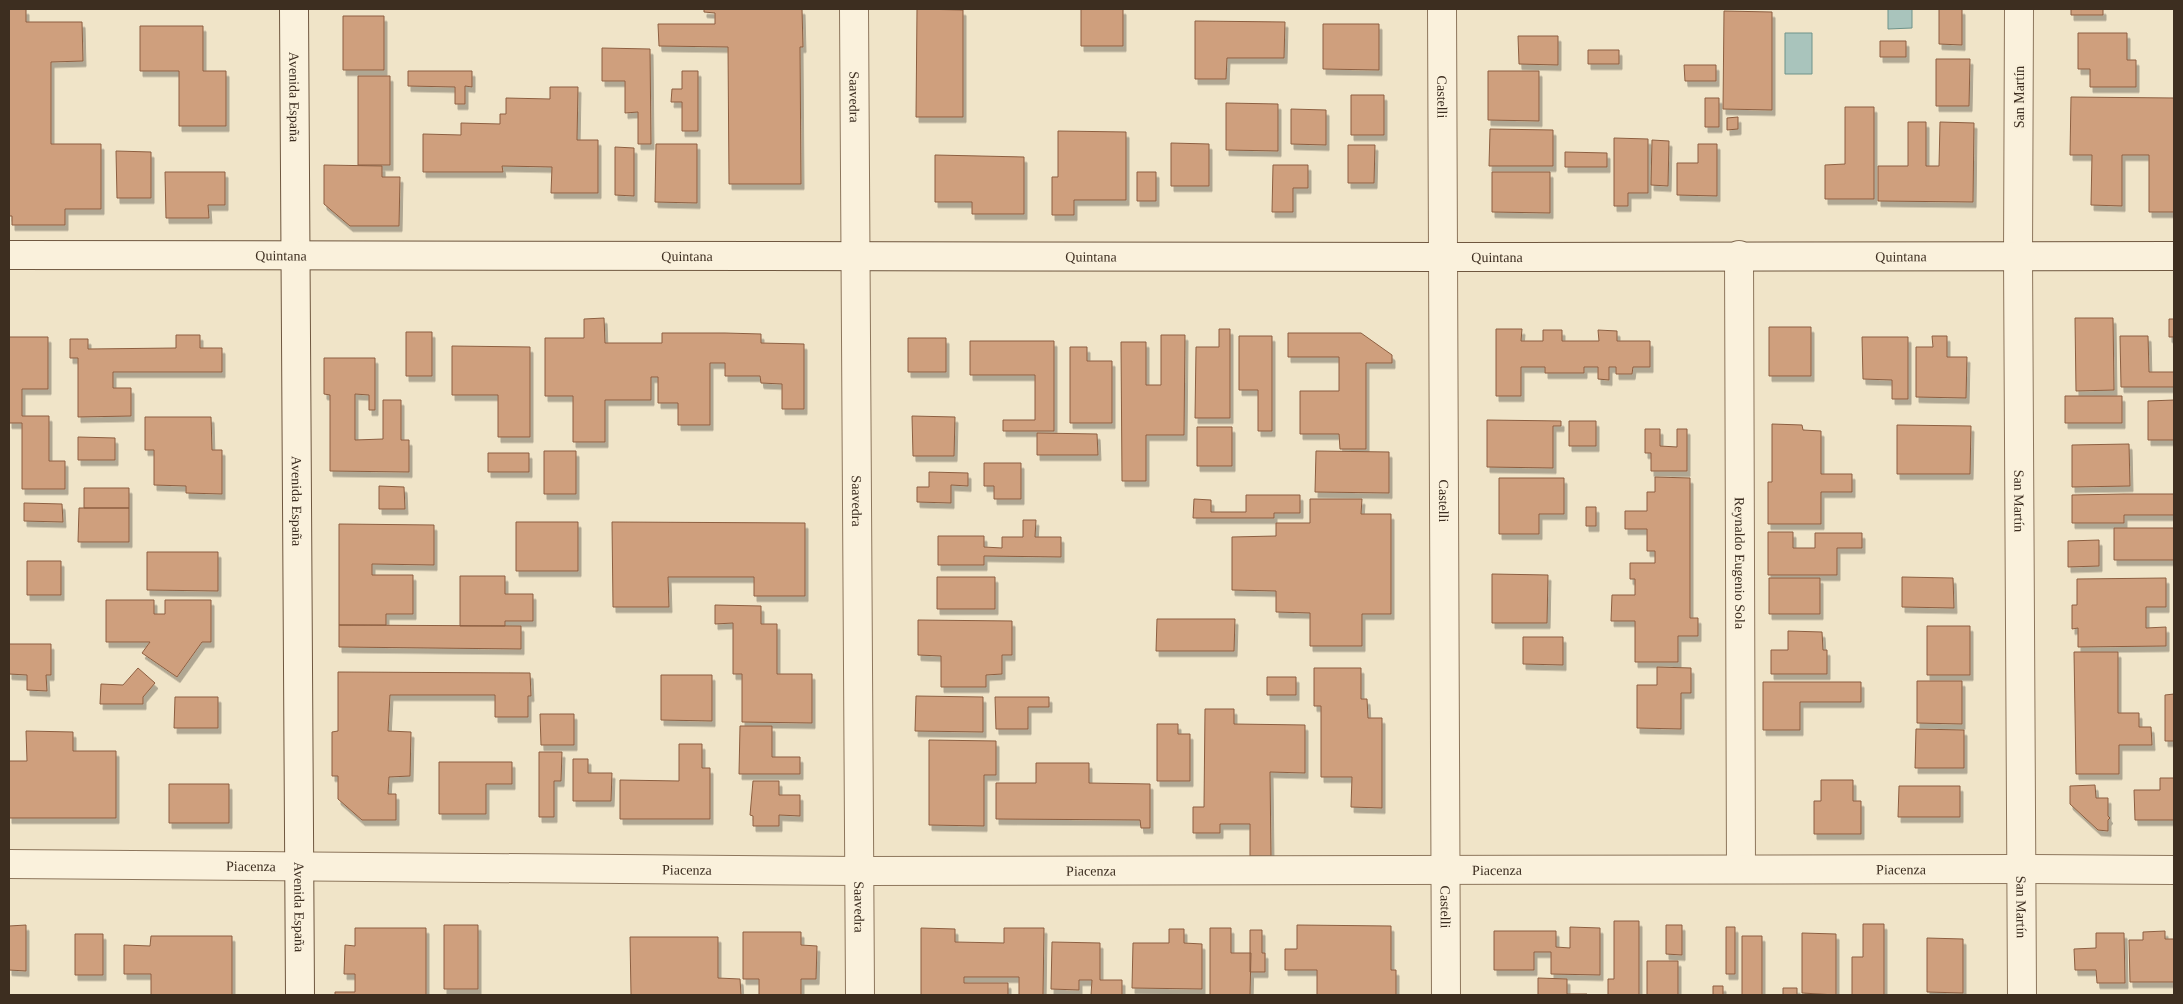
<svg xmlns="http://www.w3.org/2000/svg" width="2183" height="1004" font-family="'Times New Roman',serif">
	<style>
		.water { fill: #a9c4bc; stroke: #6f938a }
		.building { fill: #cf9f7d; stroke: #8d5f41; filter: url(#shadow) }
		.lines { fill: none; stroke-linecap: round; stroke-linejoin: round }
		.minor-casing { stroke: #8d765c; stroke-width: 30 }
		.secondary-casing { stroke: #6f573f; stroke-width: 30 }
		.minor { stroke: #faf1dc; stroke-width: 28 }
		.secondary { stroke: #faf1dc; stroke-width: 28 }
		.labels { text-anchor: middle; stroke-width: 4; stroke-linejoin: round; paint-order: stroke }
		.street-label { font-size: 14px; fill: #3d2e20; stroke: #f7eed8 }
	</style>
	<defs>
		<filter id="shadow"><feDropShadow dx="3" dy="5.5" stdDeviation="0" flood-color="#0004"/></filter>
	</defs>
	<rect width="100%" height="100%" fill="#f0e4c8"/>
	<!-- water -->
	<path class="water" d="M1888,9H1912V28L1888,29Z
		M1785,33H1812V74H1785Z"/>
	<!-- building -->
	<path class="building" d="M9,9H26V22H82L83,61L51,62V144H101V209H65V225H12V216H9Z
		M704,9H802L803,47H800L801,184H729L728,47L659,46L658,24H715V13L704,12Z
		M917,9L963,10V117H916Z
		M1081,9H1123V46H1081Z
		M1939,9H1962V45L1939,44Z
		M2071,9H2103V15H2071Z
		M1724,11L1772,12V110L1723,109Z
		M343,16H384V70H343Z
		M1195,21L1285,22L1284,58H1227L1226,79H1195Z
		M1323,24H1379V70L1323,69Z
		M140,26H203V71H226V126H179V71H140Z
		M2078,33H2127V60H2136V87H2090V69H2078Z
		M1518,36H1558V65L1519,64Z
		M1880,41H1906V57H1880Z
		M602,48L650,49L651,144H638V112L625,113V81H602Z
		M1588,50H1619V64H1588Z
		M1936,59H1970L1969,106H1936Z
		M1684,65H1716V81H1685Z
		M408,71H472V87L465,86V104H455V87L408,86Z
		M682,71H698V131H682V102H671L672,89H682Z
		M1488,71H1539V121L1488,120Z
		M358,76H390V165H358Z
		M550,87H578L577,140H598V193H551L552,167L502,166L503,172H423V134L461,135V123L500,124V114H506V98L550,99Z
		M1351,95H1384V135H1351Z
		M2071,97L2174,98V212H2149V155H2122V206L2091,205L2092,155H2070Z
		M1705,98H1719V127H1705Z
		M1226,103L1278,104V151L1226,150Z
		M1845,107H1874V199H1825V165L1845,164Z
		M1291,109L1326,110V145L1291,144Z
		M1738,117V129L1727,130V118Z
		M1908,122H1926V166H1939L1940,122L1974,123L1973,202L1878,201V166H1908Z
		M1490,129L1553,130V166H1489Z
		M1058,131L1126,132V200H1074V215H1052V177H1058Z
		M1614,138L1648,139V193H1628V206H1614Z
		M1652,140L1669,141L1668,186L1651,185Z
		M1171,143L1209,144V186H1171Z
		M656,144H697V203L655,202Z
		M1698,144H1717V196L1677,195V163H1698Z
		M1348,145H1375L1374,183H1348Z
		M615,147L634,148V196L615,195Z
		M116,151L151,152V198H117Z
		M1565,152L1607,153V167H1565Z
		M935,155L1024,157V214H972V202H935Z
		M324,165L382,166V177H400L399,226H350L324,204Z
		M1273,165H1308V188H1293V212H1272Z
		M165,172H225V205H208L209,218H166Z
		M1137,172H1156V201H1137Z
		M1492,172H1550V213L1492,212Z
		M604,318L605,343H662V333H725L761,334V343L804,344V409H782V384L761,383L760,376H725V363H710V425H678V403H658V377H651V400H605V442H573V396H545V338H584V319Z
		M2075,318H2113L2114,390L2076,391Z
		M2169,319H2174V337H2169Z
		M1769,327H1811V376H1769Z
		M1219,329H1230V418H1195L1196,347H1219Z
		M1496,329H1522L1521,341H1543V330H1562V341H1599L1598,330L1617,331V341H1650V367H1633L1632,374H1616V367H1609V380L1598,379V367H1584V373H1545V367H1521V396H1496Z
		M406,332H432V376H406Z
		M1288,333H1361L1392,355V363H1366V449H1340L1339,434H1300V391H1339V357H1288Z
		M176,335H200V348H222V372H113V388H131V416L78,417V358H70V339H88V349L176,348Z
		M1161,335H1185L1184,435H1146V481H1122L1121,342H1146V385H1161Z
		M1239,336H1272V431H1258V390H1239Z
		M1932,336H1947V357H1967L1966,398L1916,397V347H1933Z
		M2120,336H2148L2149,372H2174V387H2121Z
		M9,337H48V389H22V416H49V461H65V489H22V423H9Z
		M1862,337H1908V399H1892V380L1863,379Z
		M908,338H946V372H908Z
		M970,341H1054V431H1003V420H1035V375H970Z
		M452,346L530,347V437H498V395H452Z
		M1070,347H1087V361H1112V423H1070Z
		M324,358H375V410H369V395L355,394V440L383,439V400H401V440H409V472L330,471V395L324,394Z
		M2065,396H2122V423H2065Z
		M2174,400V440H2148V401Z
		M912,416L955,417L954,456H913Z
		M145,417H211L212,450H222V494L186,493V486L154,485V450H145Z
		M1487,420L1561,421V426H1553V468L1487,467Z
		M1569,421H1596V446H1569Z
		M1772,424L1802,425L1803,430L1821,431V474H1852V492H1821V524H1768V482H1772Z
		M1897,425L1971,426L1970,474H1897Z
		M1197,427H1232V466H1197Z
		M1645,429H1660V446L1677,447V429H1687V471H1651V453H1645Z
		M1037,433L1097,434L1098,455H1037Z
		M78,437L115,438V460H78Z
		M2129,444L2130,486L2072,487V445Z
		M544,451H576V494H544Z
		M1316,451L1389,452V493L1315,492Z
		M488,453H529V472H488Z
		M984,463H1021V499H994V486H984Z
		M929,472L968,473V486L951,485V503L917,502V487H929Z
		M1655,477L1690,478V618H1698V636H1678V662H1635V621H1611L1612,595H1635V579H1630V563H1655V551H1647V529H1625V511H1647V492H1655Z
		M1499,478H1564V514H1539V534H1499Z
		M379,486L404,487L405,509H379Z
		M84,488H129V508H84Z
		M2124,494H2174V515H2124V523H2072V495Z
		M1246,495H1300V513H1274V518H1193L1194,499L1211,500V512H1246Z
		M1310,499H1362L1361,514H1391V614H1362V646H1310V613L1276,612V591L1232,590V537L1276,536V523H1310Z
		M24,503L62,504L63,522L24,521Z
		M1586,507H1596V526H1586Z
		M79,508H129V542H78Z
		M1023,520H1036L1035,537H1061V557L984,556V565H938V536H984V547L1002,548V537H1023Z
		M516,522H578V571H516Z
		M612,522L805,523V596H754V577H668L669,607H613Z
		M339,524L434,525V565L372,564V575H413V614H386V625H339Z
		M2114,528H2174V560H2114Z
		M1768,532H1793V548H1815V533H1862V548H1837V575H1768Z
		M2099,540V566L2068,567V541Z
		M147,552H218V591L147,590Z
		M27,561H61V595H27Z
		M1492,574L1548,575L1547,623H1492Z
		M460,576H505V594H533V621H505V626H460Z
		M937,577H995V609H937Z
		M1902,577L1953,578L1954,608L1902,607Z
		M1769,578H1820V614H1769Z
		M2166,578V607H2146V628L2166,627V646L2078,647V628L2072,629V605H2077V579Z
		M106,600H154V614H165V600H211V642H202L177,677L142,653L150,642H106Z
		M715,605L761,606V624H777V674H812V723L742,722V674H733V623L715,624Z
		M1157,619H1235L1234,651H1156Z
		M918,620L1012,621V655H1002V674L986,675V687H941V656L918,655Z
		M339,625L521,626V649L339,647Z
		M1927,626H1970V675H1927Z
		M1788,631L1822,632L1823,650H1827V674H1771V650H1788Z
		M1523,637H1563V665L1523,664Z
		M9,644H51V675H46L47,691L27,690V675L9,674Z
		M2074,652H2118V713H2139V727H2151L2152,745H2119V774H2076Z
		M1657,667L1691,668V693H1681V729L1637,728V685H1657Z
		M138,668L155,683L143,697V704H100L101,684L123,685Z
		M1314,668H1361V699H1367L1368,718H1382V808L1351,807L1352,777H1321V706H1314Z
		M338,672L530,673L531,696H528V717H495V695H390L388,731L411,732L410,776L389,777L388,794H396V820H362L338,799V776H332V732L338,731Z
		M661,675H712V721L661,720Z
		M1267,677H1296V695H1267Z
		M1917,681H1962V724L1917,723Z
		M1763,682H1861V702H1800V730H1763Z
		M2174,694V741H2165V695Z
		M916,696L983,697V732L915,731Z
		M175,697H218V728H174Z
		M995,697H1049V707H1028V729H996Z
		M1205,709H1234V724L1305,725V773L1270,772L1271,856H1250V824H1220V833H1193V807H1204Z
		M540,714H574V745H541Z
		M1157,724H1178V734H1190V781H1157Z
		M740,726H772V757H800V774H739Z
		M1916,729L1964,730V768H1915Z
		M26,731L73,732V751H116V818H9V761H27Z
		M929,740L996,741V775H984V826L929,825Z
		M679,744H702V768H710V819H620V780L679,781Z
		M539,752H562L561,781H554V817H539Z
		M573,759H588V773H612L611,801H573Z
		M439,762H512V784H486V814H439Z
		M1036,763H1089V783L1150,784V828H1141L1140,820L996,819V783H1036Z
		M2160,778H2174V820H2135L2134,790H2160Z
		M1821,780H1853V801H1861V834H1814V801H1821Z
		M753,781H779V795H800V816L779,815V826H753V816L750,815Z
		M169,784H229V823H169Z
		M2095,785L2096,798H2108V816L2110,818L2108,820V831L2098,830L2070,804V786Z
		M1899,786H1960V817H1898Z
		M1614,921H1639V995H1608V979H1614Z
		M1863,924H1884V995H1852V957H1863Z
		M26,925V971L9,970V926Z
		M444,925H478V989H444Z
		M1297,925L1391,926V970H1396V995H1317V970H1285V949H1297Z
		M1666,925H1682V955L1666,954Z
		M1570,927L1600,928V975L1551,974V952H1534V970H1494V931H1556V947L1570,948Z
		M1726,927H1735V974H1726Z
		M355,928H426V995H335V992H355V974H344L345,945L355,946Z
		M921,928L955,929V942L1004,943V928H1044L1043,995H1019V977H964V983H1008V995H921Z
		M1210,928H1231V953H1251L1250,995H1210Z
		M1169,929H1184V943L1202,944V989L1132,988L1133,943H1169Z
		M1250,930H1262V953H1265V972H1250Z
		M2165,931V939H2174V982H2130L2129,940H2143V932Z
		M743,932H801V945L817,946L816,979H801V995H759V979H743Z
		M1802,933L1836,934V995L1802,993Z
		M2096,933H2124L2125,983H2097L2096,970H2075L2074,949L2096,948Z
		M75,934H103V975H75Z
		M151,936H232V995H151V974H124V945L150,946Z
		M1742,936H1762V995H1742Z
		M630,937H718V978L740,979L741,995H631Z
		M1927,938L1963,939V993L1927,992Z
		M1052,942L1100,943V980H1122V995H1091L1092,980H1079V990L1051,989Z
		M1647,961H1678V995H1647Z
		M1538,978L1567,979V994H1587V995H1538Z
		M1713,986H1723V995H1713Z
		M1783,988H1797V995H1783Z"/>
	<g class="lines">
		<defs>
			<g id="minor">
				<path id="s1" d="M854,9L860,995"/>
				<path id="s2" d="M1442,9L1446,995"/>
				<path id="s3" d="M2019,9L2018,256L2022,995"/>
				<path id="s4" d="M1739,255L1741,869"/>
				<path id="s5" d="M9,864L859,871L2021,869L2174,870"/>
			</g>
			<g id="secondary">
				<path id="s6" d="M294,9L300,995"/>
				<path id="s7" d="M9,255L1444,257L2174,256"/>
			</g>
		</defs>
		<!-- minor casing -->
		<use href="#minor" class="minor-casing"/>
		<!-- secondary casing -->
		<use href="#secondary" class="secondary-casing"/>
		<!-- minor -->
		<use href="#minor" class="minor"/>
		<!-- secondary -->
		<use href="#secondary" class="secondary"/>
	</g>
	<g class="labels">
		<!-- street labels -->
		<g class="street-label">
			<text dy="5" stroke="none"><textPath href="#s6" startOffset="88">Avenida España</textPath></text>
			<text dy="5" stroke="none"><textPath href="#s1" startOffset="88">Saavedra</textPath></text>
			<text dy="5" stroke="none"><textPath href="#s2" startOffset="88">Castelli</textPath></text>
			<text transform="translate(2019 97) rotate(-90)" y="5">San Martín</text>
			<text dy="5" stroke="none"><textPath href="#s7" startOffset="272">Quintana</textPath></text>
			<text dy="5" stroke="none"><textPath href="#s7" startOffset="678">Quintana</textPath></text>
			<text dy="5" stroke="none"><textPath href="#s7" startOffset="1082">Quintana</textPath></text>
			<text dy="5" stroke="none"><textPath href="#s7" startOffset="1892">Quintana</textPath></text>
			<text dy="5" stroke="none"><textPath href="#s7" startOffset="1488">Quintana</textPath></text>
			<text dy="5" stroke="none"><textPath href="#s6" startOffset="492">Avenida España</textPath></text>
			<text dy="5" stroke="none"><textPath href="#s1" startOffset="492">Saavedra</textPath></text>
			<text dy="5" stroke="none"><textPath href="#s2" startOffset="492">Castelli</textPath></text>
			<text dy="5" stroke="none"><textPath href="#s3" startOffset="492">San Martín</textPath></text>
			<text dy="5" stroke="none"><textPath href="#s4" startOffset="308">Reynaldo Eugenio Sola</textPath></text>
			<text dy="5" stroke="none"><textPath href="#s5" startOffset="242">Piacenza</textPath></text>
			<text dy="5" stroke="none"><textPath href="#s5" startOffset="678">Piacenza</textPath></text>
			<text dy="5" stroke="none"><textPath href="#s5" startOffset="1892">Piacenza</textPath></text>
			<text dy="5" stroke="none"><textPath href="#s5" startOffset="1082">Piacenza</textPath></text>
			<text dy="5" stroke="none"><textPath href="#s5" startOffset="1488">Piacenza</textPath></text>
			<text dy="5" stroke="none"><textPath href="#s6" startOffset="898">Avenida España</textPath></text>
			<text dy="5" stroke="none"><textPath href="#s1" startOffset="898">Saavedra</textPath></text>
			<text dy="5" stroke="none"><textPath href="#s2" startOffset="898">Castelli</textPath></text>
			<text dy="5" stroke="none"><textPath href="#s3" startOffset="898">San Martín</textPath></text>
		</g>
	</g>
	<!-- border -->
	<rect width="2183" height="1004" fill="none" stroke="#3d2e20" stroke-width="20"/>
</svg>
